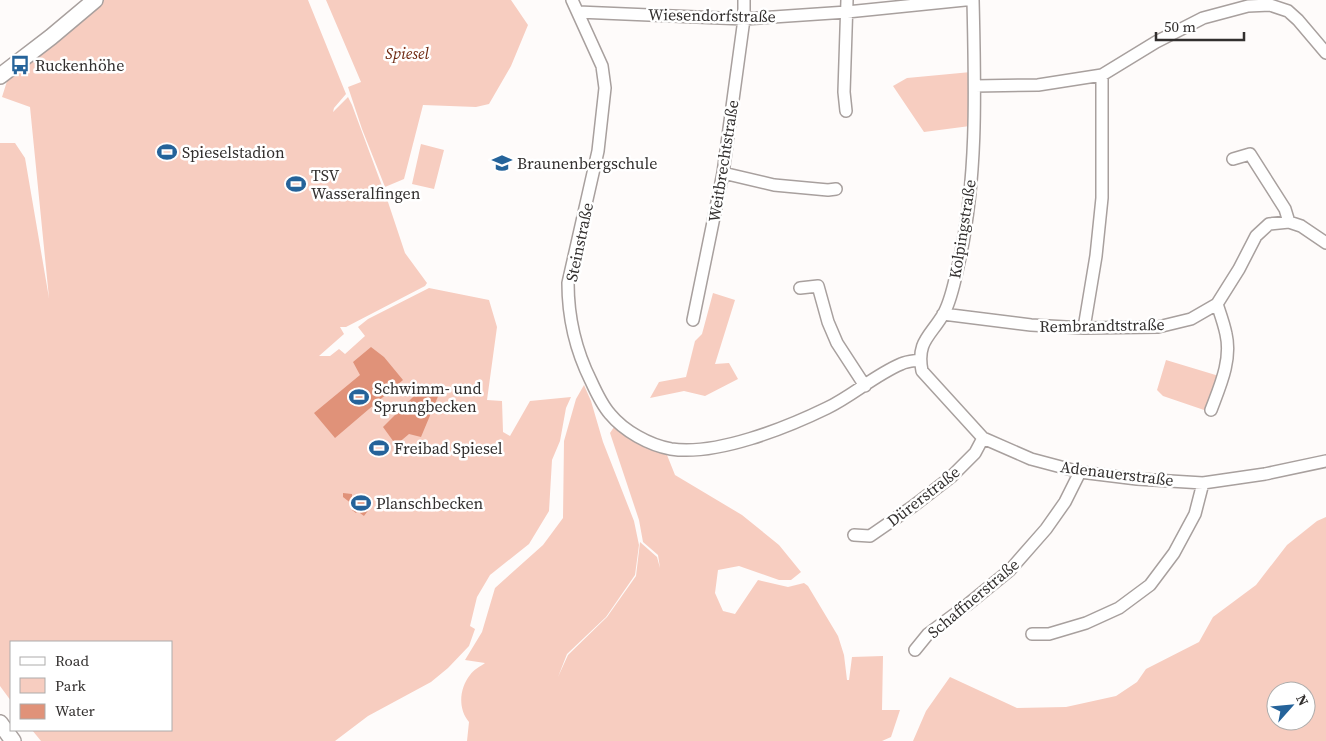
<svg xmlns="http://www.w3.org/2000/svg" width="1326" height="741" font-family="'Source Serif 4',serif">
	<style>
		.green { fill: #f7cdc0; fill-rule: evenodd }
		.water { fill: #e09279 }
		.lines { fill: none; stroke-linecap: round; stroke-linejoin: round }
		.minor-casing { stroke: #a8a09e; stroke-width: 14 }
		.tertiary-casing { stroke: #a8a09e; stroke-width: 18 }
		.minor { stroke: #fff; stroke-width: 11 }
		.tertiary { stroke: #fff; stroke-width: 15 }
		.labels { text-anchor: middle; stroke-width: 5; stroke-linejoin: round; paint-order: stroke }
		.street-label { font-size: 16px; fill: #322f2e; stroke: #fff }
		.park-label { font-size: 16px; font-style: italic; fill: #6f2a12; stroke: #fff }
		.poi-label { font-size: 16px; fill: #322f2e; stroke: #fff; text-anchor: start }
	</style>
	<rect width="100%" height="100%" fill="#fefbfa"/>
	<!-- green -->
	<path class="green" d="M101,0H308L346,94L334,108L333,112L348,97L352,105L388,202L405,253L427,283L425,286L346,327H340L344,334L319,356H330L339,349L345,354L365,336L358,327L368,319L429,288L489,300L497,327L487,400L502,401L503,432L510,436L530,401L571,397L566,408L560,441L552,460L549,511L529,544L490,575L477,597L470,626L475,629L469,646L448,668L431,682L368,716L335,741H41L32,730H171V642H11V701L0,686V143H15L25,158L49,298L30,107L2,97L8,78Z
		M326,0H511L528,25L511,66L489,104L476,107L423,105L404,179L385,187L362,129L348,87L361,82Z
		M971,72L970,126L924,132L893,86L907,78Z
		M421,144L444,150L434,189L412,184Z
		M713,293L735,300L715,364L729,363L738,379L705,396L684,391L650,398L659,382L686,377L695,341L702,334Z
		M1166,360L1219,376L1207,411L1163,396L1157,390Z
		M584,385L591,401L603,442L634,521L639,545L635,575L606,617L567,654L558,677L568,655L607,617L636,576L640,542L657,557L660,568L658,555L643,542L639,520L610,433L614,427L635,441L667,455L675,475L742,515L779,545L801,572L791,580H779L739,566L718,570L715,593L723,611L735,614L758,580L788,587L804,583L808,586L838,636L844,655L847,680H849L852,657L883,656L882,710H900L891,737L882,741H467L469,722C458,709 459,689 470,675C473,670 481,666 485,663L465,660L482,632L495,588L543,545L563,518L564,441L576,399Z
		M1326,517V741H913L926,711L950,677L1017,708L1066,707L1116,696L1137,682L1146,669L1199,642L1213,617L1256,585L1287,545L1317,521ZM1276,691H1306V721H1276Z"/>
	<!-- water -->
	<path class="water" d="M371,347L384,357L403,380L335,438L314,413L360,375L353,362Z
		M424,386L439,394L421,437L409,434L396,445L383,427Z
		M343,493L352,494V497L362,499L366,496L372,505L364,516L360,513L361,507L356,513L352,510V504L343,497Z"/>
	<g class="lines">
		<defs>
			<path id="minor" d="M572,0L602,66L605,88L598,151L568,283C568,316 576,351 591,381C596,392 602,405 610,414C624,431 649,445 671,449C716,456 786,428 827,408C852,396 875,375 901,364C907,361 914,361 920,360
				M973,0C975,87 978,177 959,262C955,279 952,298 944,313C931,336 916,341 922,371L983,438L1031,459L1080,472L1137,479L1203,483L1265,474L1326,461
				M578,12L744,19L847,12L965,0
				M975,86L1038,85L1102,75L1156,42L1203,18L1248,6L1270,5L1288,11L1298,20L1326,53
				M846,111L844,92L847,0
				M1233,159L1250,154L1285,209L1289,222
				M723,173L774,185L828,190L836,189
				M800,288L818,286L828,322L837,343L865,386
				M943,314L1031,325L1084,328L1158,327L1191,319L1217,304L1239,269L1256,236L1269,224L1289,222L1301,226L1326,243
				M693,320L723,173L744,19V0
				M1084,328L1096,256L1102,198V75
				M1211,410C1220,386 1232,360 1226,334C1224,324 1220,313 1217,304
				M854,535L870,536L912,507L951,477L975,453L983,438
				M1032,634H1049L1086,623L1119,608L1150,585L1174,553L1195,514L1203,483
				M915,650L928,634L967,605L1010,570L1046,529L1065,502L1080,472"/>
			<path id="tertiary" d="M0,76L51,37L95,0
				M0,723L13,741"/>
		</defs>
		<!-- minor casing -->
		<use href="#minor" class="minor-casing"/>
		<!-- tertiary casing -->
		<use href="#tertiary" class="tertiary-casing"/>
		<!-- minor -->
		<use href="#minor" class="minor"/>
		<!-- tertiary -->
		<use href="#tertiary" class="tertiary"/>
	</g>
	<!-- icons -->
	<defs>
		<symbol id="bus-bare" viewBox="-9 -9 18 18"><path d="M-5-6H5V4H4V6H2V4H-2V6H-4V4H-5ZM-3.5-4V0h7V-4ZM-3.5 1.2v1.5H-2V1.2ZM2 1.2v1.5H3.5V1.2Z" fill="#25639a" stroke="#fff" stroke-width="2.5" paint-order="stroke"/></symbol>
		<symbol id="stadium-bare" viewBox="-9 -9 18 18"><path d="M0-5a6.5 5 0 1 0 0 10a6.5 5 0 1 0 0-10ZM-3.5-1.8h7v3.6h-7Z" fill="#25639a" stroke="#fff" stroke-width="2.5" paint-order="stroke"/></symbol>
		<symbol id="school-bare" viewBox="-9 -9 18 18"><path d="M0-5L7-2L0 1L-7-2ZM-4 1L0 2.5L4 1V4Q0 6-4 4Z" fill="#25639a" stroke="#fff" stroke-width="2.5" paint-order="stroke"/></symbol>
	</defs>
	<g fill-rule="evenodd">
		<use href="#bus-bare" x="6" y="51" width="28" height="28"/>
		<use href="#stadium-bare" x="153" y="138" width="28" height="28"/>
		<use href="#school-bare" x="488" y="149" width="28" height="28"/>
		<use href="#stadium-bare" x="282" y="170" width="28" height="28"/>
		<use href="#stadium-bare" x="345" y="383" width="28" height="28"/>
		<use href="#stadium-bare" x="365" y="434" width="28" height="28"/>
		<use href="#stadium-bare" x="347" y="489" width="28" height="28"/>
	</g>
	<g class="labels">
		<!-- street labels -->
		<g class="street-label">
			<text transform="translate(712 15) rotate(1)" y="6">Wiesendorfstraße</text>
			<text transform="translate(723 161) rotate(-81)" y="6">Weitbrechtstraße</text>
			<text transform="translate(962 229) rotate(-81)" y="6">Kolpingstraße</text>
			<text transform="translate(579 242) rotate(-78)" y="6">Steinstraße</text>
			<text transform="translate(1102 325) rotate(-1)" y="6">Rembrandtstraße</text>
			<text transform="translate(1117 473) rotate(7)" y="6">Adenauerstraße</text>
			<text transform="translate(923 496) rotate(-38)" y="6">Dürerstraße</text>
			<text transform="translate(973 598) rotate(-40)" y="6">Schaffnerstraße</text>
		</g>
		<!-- park labels -->
		<g class="park-label">
			<text x="407" y="59">Spiesel</text>
		</g>
		<!-- poi labels -->
		<g class="poi-label">
			<text x="35" y="71">Ruckenhöhe</text>
			<text x="182" y="158">Spieselstadion</text>
			<text x="517" y="169">Braunenbergschule</text>
			<text x="311" y="181">TSV<tspan x="311" dy="18">Wasseralfingen</tspan></text>
			<text x="374" y="394">Schwimm- und<tspan x="374" dy="18">Sprungbecken</tspan></text>
			<text x="394" y="454">Freibad Spiesel</text>
			<text x="376" y="509">Planschbecken</text>
		</g>
	</g>
	<!-- legend -->
	<rect x="10" y="641" width="162" height="90" fill="#ffffff" stroke="#adacab"/>
	<rect x="20" y="657" width="25" height="8" fill="#ffffff" stroke="#adacab"/>
	<text x="55" y="666" font-size="15" fill="#322f2e">Road</text>
	<rect x="20" y="678" width="25" height="15" fill="#f7cdc0" stroke="#adacab"/>
	<text x="55" y="691" font-size="15" fill="#322f2e">Park</text>
	<rect x="20" y="704" width="25" height="15" fill="#e09279" stroke="#adacab"/>
	<text x="55" y="716" font-size="15" fill="#322f2e">Water</text>
	<!-- north arrow -->
	<g transform="translate(1291 706) rotate(63)"><circle r="24" fill="#ffffff" stroke="#adacab"/>
	<path d="M0-4L9 19L0 12L-9 19Z" fill="#25639a"/>
	<text y="-8" font-size="14" font-weight="bold" text-anchor="middle" fill="#322f2e">N</text>
	</g>
	<!-- scale -->
	<path d="M1156 32v8h88v-8" fill="none" stroke="#322f2e" stroke-width="2.5"/>
	<text x="1164" y="32" font-size="15" fill="#322f2e" stroke="#ffffff" stroke-width="4" paint-order="stroke">50 m</text>
</svg>
